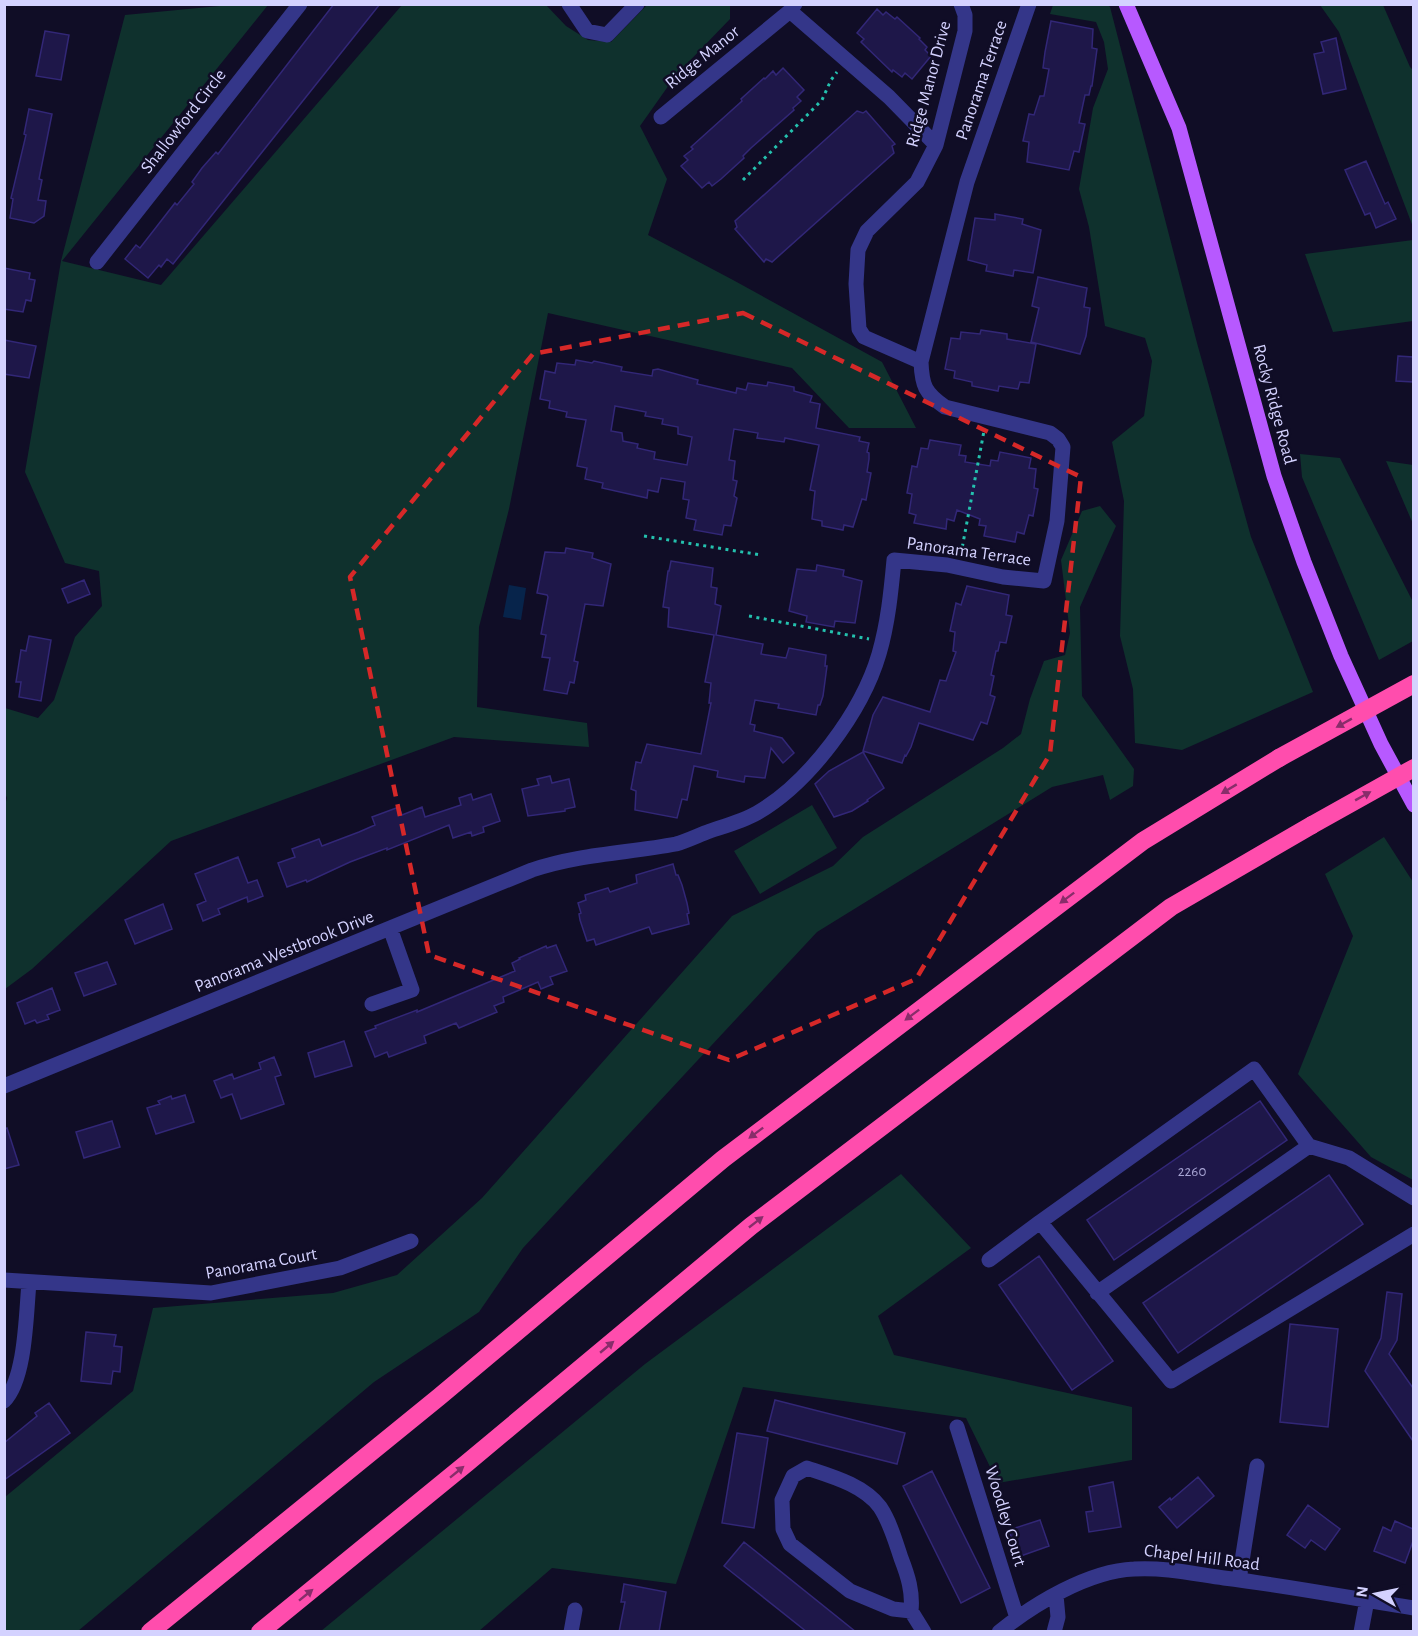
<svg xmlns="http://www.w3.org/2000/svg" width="1418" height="1636" font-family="'Alegreya Sans',sans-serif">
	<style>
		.green { fill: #0f312d }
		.water { fill: #07244b }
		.building { fill: #1e1749; stroke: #322777; stroke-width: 1.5; fill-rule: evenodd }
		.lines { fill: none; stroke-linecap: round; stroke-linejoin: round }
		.path { stroke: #24c1ae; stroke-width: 3; stroke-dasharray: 3 4.5; stroke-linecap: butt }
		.minor { stroke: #343689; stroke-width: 15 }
		.major { stroke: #b759ff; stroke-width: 15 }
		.highway { stroke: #ff4dad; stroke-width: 18 }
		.highway-bridge { stroke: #ff4dad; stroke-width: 18 }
		.oneway { fill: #882d6a }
		.marked { fill: none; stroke: #d62828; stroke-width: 4.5; stroke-dasharray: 12 8; stroke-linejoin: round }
		.labels { text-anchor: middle; stroke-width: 5; stroke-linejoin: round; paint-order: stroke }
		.number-label { font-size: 15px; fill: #a6a3d2 }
		.street-label { font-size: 18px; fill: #d4d2ff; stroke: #100d26 }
	</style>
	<rect width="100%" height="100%" fill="#100d26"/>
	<!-- green -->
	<path class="green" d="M230,5H268L62,261L161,285L402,5H546L566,26L588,40L611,42L647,5H730V19L676,75L640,126L667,179L648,235L733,280L882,362L916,428H849L792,368L548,313L509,509L479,627L477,707L587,723L589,747L454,737L171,841L32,969L5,989L4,808L7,798L4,791L5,708L38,718L54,700L75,637L102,606L99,571L65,563L25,472L61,261L125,15Z
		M1053,5H1108L1110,7L1197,343L1251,537L1313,692L1182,750L1135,743L1133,689L1120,636L1124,501L1112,442L1144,416L1152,361L1145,338L1105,326L1089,227L1079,189L1093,108L1108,69L1104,42L1096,22L1050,14Z
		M1320,5H1383L1410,67L1413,70V227L1339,32Z
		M1413,240V321L1333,332L1305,254Z
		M1300,454L1340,458L1413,602V641L1379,660L1302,477Z
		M1386,461L1413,465V524Z
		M1100,506L1116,526L1080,607L1082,696L1134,769L1133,786L1110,800L1103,775L1052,787L817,932L523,1248L479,1312L374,1382L78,1631H5V1497L133,1391L153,1308L333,1293L397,1275L482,1198L732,916L833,866L863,837L1003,748L1021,734L1030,699L1044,661L1065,655L1070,633L1061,560L1082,511Z
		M812,805L837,848L760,894L734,851Z
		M1384,837L1413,882V1180L1371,1157L1298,1074L1353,936L1325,874Z
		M901,1174L971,1248L878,1316L894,1355L1132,1407V1460L998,1483L966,1418L743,1387L676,1584L552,1568L479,1631H321L645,1364Z"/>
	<!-- water -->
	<path class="water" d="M509,585L526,588L521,620L503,617Z"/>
	<!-- building -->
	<path class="building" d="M334,4H380L173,264L167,259L161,267L159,265L148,278L125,259L136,245L140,248L175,203L177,205L194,184L192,182L202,168L216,152L218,154Z
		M877,9L883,15L886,12L895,19L897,17L920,38L919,39L927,47L925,50L931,56L912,79L905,73L902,77L893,70L892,72L861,42L864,39L857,33Z
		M1051,21L1093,29L1092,48L1097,49L1092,86H1091L1089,95H1085L1079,123L1085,124L1079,152L1074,151L1069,170L1027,162L1029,142L1023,141L1029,114L1034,115L1040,96H1044L1049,69L1043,68L1045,52Z
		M45,31L69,35L61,80L36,76Z
		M1336,38L1346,89L1323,94L1314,54L1324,52L1321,42Z
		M783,68L804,90L797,97L801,101L793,108L794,110L751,148L743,156L744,158L721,179L712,186L709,182L702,188L681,166L688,160L684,156L693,149L691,147L742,101L741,99L764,78L765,79L773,71L776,75Z
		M29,109L52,114L39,179L42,180L38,200L46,201L44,216L34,223L10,218L13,199L11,198L26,135L24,134Z
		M857,111L863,113L866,111L895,144L892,146L894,153L772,262L766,259L764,262L735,229L737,227L735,221Z
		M1366,161L1385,204L1388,202L1396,219L1376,228L1370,213L1365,215L1345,170Z
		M995,214L1023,219L1022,224L1041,230L1033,273L1014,270L1013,276L986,271L987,265L968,260L975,218L995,220Z
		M4,268L30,273L29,279L35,280L31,301L26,300L23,312L4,309Z
		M1038,277L1087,288L1084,307L1090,308L1086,336L1080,354L1031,342L1039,308L1032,306Z
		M981,330L1007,334V339L1036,344L1029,383L1020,382L1018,389L999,386L998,391L972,386V382L954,378L955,371L945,369L951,338L960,339L961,332L980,334Z
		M4,340L36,346L29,378L4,374Z
		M1398,356L1413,357V382L1396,381Z
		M576,360L592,363L594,361L622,367L621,371L652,376L653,370L658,369L698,380L697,384L736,393L737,388L746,390L748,383L767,386L768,382L794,387V391L812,396L810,402L820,404L816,428L860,437L859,441L869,443L867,452L869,453V459L867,472L871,473L866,500L862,499L853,527L844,525L843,530L822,526V521L812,519L815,491L810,490L819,445L785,438L784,442L757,438L758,433L734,429L729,460L735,461L733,480L737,481L734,496L737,498L731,526L724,525L722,535L694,530L696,520L686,518L689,500L683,499L685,482L661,478L658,492L648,490L647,498L602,488L603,483L585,479L587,468L577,466L586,420L566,417L567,412L549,408L550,401L540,399L545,371L555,373L557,363L575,365ZM615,406L646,412L645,416L663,419L662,424L678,427V434L692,437L687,465L654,459L655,452L637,448L638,444L623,441L622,433L611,431Z
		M930,440L961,445L959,455L966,456L965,462L990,466L991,460L998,461L1000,452L1031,458L1029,468L1036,469L1034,488L1038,489L1033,516L1029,515L1024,534L1017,532L1015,542L984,536L986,526L979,525L980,519L957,510L954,521L947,519L946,529L914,523L916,515L909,513L912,494L907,493L912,466L917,467L921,448L928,449Z
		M566,548L593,553L592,558L611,564L603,606L585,604L574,661L578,662L574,683L570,682L567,694L544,690L550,658L542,657L546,635L541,634L548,597L547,595L537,593L545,552L565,553Z
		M671,561L713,568L711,587L717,588L715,604L721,606L716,635L763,644L761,654L786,658L789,648L826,655L825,666H827L823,696L820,705H818L816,715L778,708L779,704L755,700L750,724L755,725L754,731L782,738L794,753L783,763L771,748L765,778L745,776L744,782L717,777L718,771L694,766L687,800L682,799L677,818L635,810L636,791L631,789L636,762L641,763L647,744L701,754L711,703H709L711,683L705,682L714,635L668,627L669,608L663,607L668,571H669Z
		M817,565L844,570L843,576L862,581L855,623L835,621L834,627L806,622L807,616L789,611L797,569L816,571Z
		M84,580L90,594L68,603L62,589Z
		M967,586L1009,595L1006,615L1012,616L1006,643L1000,642L998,651H996L991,675L994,676L990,695L995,697L987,724L981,722L973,740L919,723L911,747L906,756L905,755L902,763L863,751L873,715L883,697L930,712L940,680L946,681L956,652L953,651L955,632L950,631L956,603L961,605Z
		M29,636L51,640L41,701L19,697L21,682H16L21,650L26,651Z
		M863,752L884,788L867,800L868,801L852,811L834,817L815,784L829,771Z
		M550,776L552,783L569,779L575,807L565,809V811L528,816L522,789L539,785L537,779Z
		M471,794L473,800L491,794L500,821L483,827L484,832L472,836L471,832L453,838L449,825L387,850V848L350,862L307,882L306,880L287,887L278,863L295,857L292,849L319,839L322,846L359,832L375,825L372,817L399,807L402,815L422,807L425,817L461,805L459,798Z
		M238,857L248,883L257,880L263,896L248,902L247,897L218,909L220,914L203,921L197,905L206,901L195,874Z
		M673,864L676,875H678L682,885L687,903L689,913L687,914L689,924L652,934L649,927L596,945L594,939L587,941L580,920L579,914L581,913L578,903L586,900L585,895L608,888L610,892L637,883L636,875Z
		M163,904L172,929L135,944L125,920Z
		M556,945L567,971L550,977L553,984L541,989L538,982L503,997L504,1002L494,1006L497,1012L459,1028L456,1023L424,1036L426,1043L389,1057L387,1052L375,1057L365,1032L376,1028L375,1026L417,1010V1012L515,971L512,963L520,959L519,958L546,946L547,948Z
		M107,962L116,984L84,996L75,973Z
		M52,988L60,1010L47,1015L49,1019L37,1023L35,1020L25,1024L17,1003Z
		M344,1041L352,1066L315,1077L308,1053Z
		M274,1057L281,1075L275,1077L284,1104L241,1119L232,1094L221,1098L214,1081L232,1074L234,1079L261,1069L259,1063Z
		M185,1095L194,1122L156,1134L147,1108L160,1104L158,1101L171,1096L172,1099Z
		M1260,1101L1287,1140L1114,1260L1087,1220Z
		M112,1121L120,1147L84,1158L76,1132Z
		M7,1128L19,1165L4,1169V1129Z
		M1329,1175L1363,1224L1178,1353L1143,1303Z
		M1039,1256L1113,1361L1072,1390L999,1285Z
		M1387,1292L1402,1294L1397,1340L1389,1354L1413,1388V1441L1365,1371L1381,1338Z
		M1290,1324L1338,1329L1328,1427L1280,1422Z
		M86,1332L116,1335L114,1346L122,1347L120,1372L113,1371L111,1384L81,1381Z
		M775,1400L905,1433L897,1464L767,1431Z
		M49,1403L70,1433L4,1480V1443L37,1416L35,1413Z
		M737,1433L768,1438L754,1528L722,1523Z
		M932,1471L990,1588L961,1603L903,1486Z
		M1198,1477L1214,1496L1177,1528L1159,1507L1170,1498L1171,1500Z
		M1113,1482L1121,1527L1089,1532L1086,1512L1093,1511L1089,1487Z
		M1308,1505L1340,1529L1325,1550L1311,1540L1305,1548L1287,1535Z
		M1040,1520L1049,1546L1018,1557L1009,1530Z
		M1395,1521L1413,1529V1541L1405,1563L1374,1551L1383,1527L1391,1531Z
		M744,1542L856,1632H807L724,1566Z
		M624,1584L666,1592L659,1632H619L625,1602H621Z"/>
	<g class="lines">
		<!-- path -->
		<path class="path" d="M743,180L822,100L831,80L837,72
			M644,536L761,555
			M961,554L984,431
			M749,616L869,639"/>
		<!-- minor -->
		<path class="minor" d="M569,4L587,31L607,35L637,4
			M790,11L889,97L936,145
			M661,117L790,11L795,4
			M97,262L300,4
			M921,362L864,337L859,329L856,284L858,250L867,231L917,182L936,145L965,31V15L961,4
			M372,1004L412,990L390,928
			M4,1086L532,870C579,854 628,853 676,844C687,841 699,835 710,831C725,826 743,821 757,813C809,783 862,712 879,654C888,623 891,592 894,560L947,565L1003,577L1044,581L1057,521L1063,447L1058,439L1050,433L945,407C925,393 922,386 921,362L967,182L1029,4
			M1309,1146L1349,1158L1414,1198
			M1040,1222L1254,1069L1309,1146L1097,1293
			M989,1260L1040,1222L1171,1381L1414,1234
			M4,1280L211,1293L340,1268L411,1241
			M4,1401C26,1379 26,1313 29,1283
			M957,1427L1017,1618
			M1239,1580L1257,1466
			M911,1611L893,1609L850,1591L790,1544L783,1529L782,1500L793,1476L807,1468C831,1476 864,1485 880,1507C890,1522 895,1540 901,1558C908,1576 913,1592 911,1611L924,1632
			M571,1632L575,1610
			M999,1632C1034,1604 1088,1571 1134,1569C1164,1567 1195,1574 1224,1578C1288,1586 1351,1598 1414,1608
			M1054,1632L1058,1617L1056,1595
			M1361,1632L1367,1600"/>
		<!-- major -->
		<path class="major" d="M1126,4L1179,128L1274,476L1304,562L1341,656L1381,744L1414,805"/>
		<!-- highway -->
		<path class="highway" d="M150,1632L439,1397L723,1159L1143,841L1279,758
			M260,1632L467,1463L751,1226L1171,907L1312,825"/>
		<!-- highway-bridge -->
		<path class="highway-bridge" d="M1279,758L1414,684
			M1312,825L1414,768"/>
	</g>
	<!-- one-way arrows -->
	<defs><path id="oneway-solid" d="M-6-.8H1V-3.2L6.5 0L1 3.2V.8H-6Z" transform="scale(1.5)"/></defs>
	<g class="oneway">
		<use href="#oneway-solid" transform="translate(1344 723) rotate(151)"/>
		<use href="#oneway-solid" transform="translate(1229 789) rotate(149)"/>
		<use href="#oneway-solid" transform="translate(1363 796) rotate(-29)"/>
		<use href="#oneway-solid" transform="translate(1067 898) rotate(143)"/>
		<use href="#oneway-solid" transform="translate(912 1015) rotate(143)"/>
		<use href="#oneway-solid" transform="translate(756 1133) rotate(143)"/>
		<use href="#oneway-solid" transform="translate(756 1222) rotate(-38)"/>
		<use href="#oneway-solid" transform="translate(607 1347) rotate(-40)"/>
		<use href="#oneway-solid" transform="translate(457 1472) rotate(-39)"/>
		<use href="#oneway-solid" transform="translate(306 1595) rotate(-39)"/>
	</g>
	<!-- marked area -->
	<path class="marked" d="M743,313L1081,477L1050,754L916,979L729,1060L429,955L350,577L533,354Z"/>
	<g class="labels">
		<!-- number labels -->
		<g class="number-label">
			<text x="1192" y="1176">2260</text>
		</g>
		<!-- street labels -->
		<g class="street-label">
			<text transform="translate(702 57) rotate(-39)" y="6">Ridge Manor</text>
			<text transform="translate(981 80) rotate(-71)" y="6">Panorama Terrace</text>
			<text transform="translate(928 84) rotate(-75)" y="6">Ridge Manor Drive</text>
			<text transform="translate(183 121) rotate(-52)" y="6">Shallowford Circle</text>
			<text transform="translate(1275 404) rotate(75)" y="6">Rocky Ridge Road</text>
			<text transform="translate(969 551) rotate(8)" y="6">Panorama Terrace</text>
			<text transform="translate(284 951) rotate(-22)" y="6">Panorama Westbrook Drive</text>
			<text transform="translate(261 1263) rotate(-10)" y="6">Panorama Court</text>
			<text transform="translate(1006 1516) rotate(73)" y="6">Woodley Court</text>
			<text transform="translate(1202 1557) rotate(7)" y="6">Chapel Hill Road</text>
		</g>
	</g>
	<!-- border -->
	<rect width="1418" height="1636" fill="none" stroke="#d4d2ff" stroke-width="12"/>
	<!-- north arrow -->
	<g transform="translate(1376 1594) rotate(279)" stroke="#100d26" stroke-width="4.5" paint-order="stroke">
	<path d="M0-4.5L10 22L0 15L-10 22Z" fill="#d4d2ff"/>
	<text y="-9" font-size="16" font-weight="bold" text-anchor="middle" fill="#d4d2ff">N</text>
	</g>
</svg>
